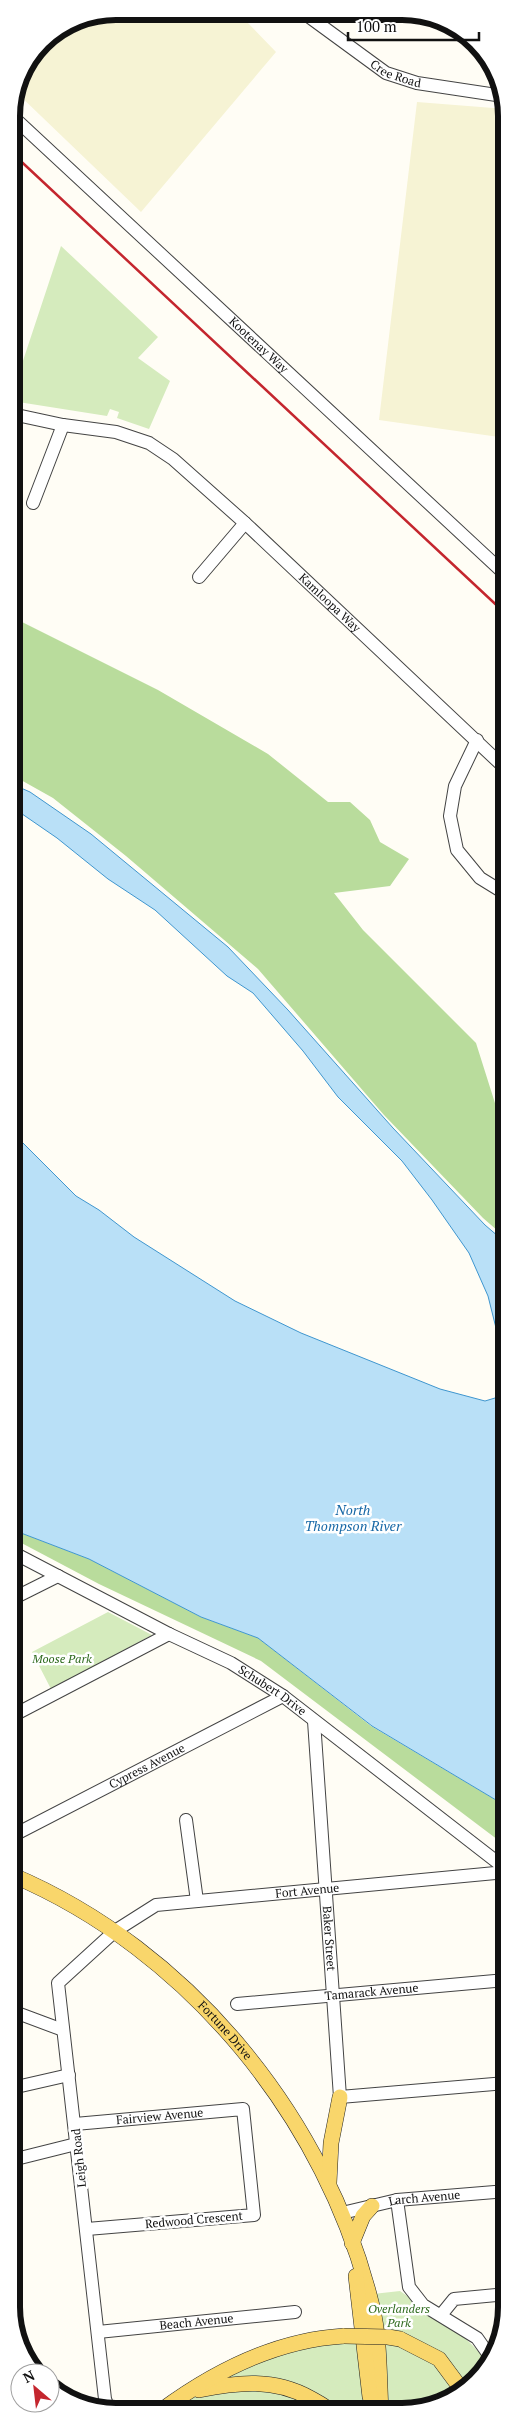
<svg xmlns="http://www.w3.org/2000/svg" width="518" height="2423" font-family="'PT Serif',serif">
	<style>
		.farmland { fill: #f6f3d4 }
		.green { fill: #d5ebbd }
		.forest { fill: #b9dc9c }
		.water { fill: #b9e0f7; stroke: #3f96cf }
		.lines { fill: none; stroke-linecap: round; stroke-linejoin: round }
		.minor-casing { stroke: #444; stroke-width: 14 }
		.major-casing { stroke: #222; stroke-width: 16 }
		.minor { stroke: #fff; stroke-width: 12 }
		.major { stroke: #f9d66b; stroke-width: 15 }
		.rail { stroke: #c4262e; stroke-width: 2.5 }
		.major-bridge-casing { stroke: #222; stroke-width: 16; stroke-linecap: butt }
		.major-bridge { stroke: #f9d66b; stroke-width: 15 }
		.labels { text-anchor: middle; stroke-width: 5; stroke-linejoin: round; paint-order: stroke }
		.street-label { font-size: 12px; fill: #111; stroke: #fff }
		.park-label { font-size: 12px; font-style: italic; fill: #2f6b1f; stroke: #fff }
		.water-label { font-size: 14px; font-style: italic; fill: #1768a6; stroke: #fff }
		.rim { fill: none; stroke: #111; stroke-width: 6 }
	</style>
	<rect width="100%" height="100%" fill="#fffdf5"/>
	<!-- farmland -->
	<path class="farmland" d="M116,11L229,13L247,22L276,52L141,212L16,92L22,70L42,42L76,19Z
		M417,102L506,109V438L379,420Z"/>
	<!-- green -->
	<path class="green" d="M61,246L158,337L138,358L170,381L149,429L117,418L119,412L110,409L107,416L12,401V394Z
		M108,1612L152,1635L51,1689L32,1652Z
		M400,2291C431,2313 464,2331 487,2362L481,2376L465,2388L440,2356L381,2332L373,2294Z
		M359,2340L369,2411H334L299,2387L213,2382L269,2355L322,2343Z
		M384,2342C422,2354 437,2358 459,2393C438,2409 412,2411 387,2411Z
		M220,2389L286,2391L323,2411L170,2410L190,2395Z"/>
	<!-- forest -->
	<path class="forest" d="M12,617L158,690L268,754L328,802H350L370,820L380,842L409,859L390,886L334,893L363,930L476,1043L500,1119L506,1122V1238L483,1218L384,1115L258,969L126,856L53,798L12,775Z
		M12,1527L21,1533L89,1559L201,1617L258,1638L371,1726L506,1806V1846L261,1661L99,1584L12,1538Z"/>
	<!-- water -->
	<path class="water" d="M12,784L30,792L91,834L228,947L288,1010L393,1128L485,1225L506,1243V1368L488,1296L469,1253L432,1200L402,1161L338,1097L303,1051L253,993L227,976L155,910L108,879L57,838L12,807Z
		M12,1132L76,1196L99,1210L134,1237L235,1301L301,1333L440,1389L485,1401L495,1398L506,1386V1806L372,1726L258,1638L201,1617L89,1559L21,1533L12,1527Z"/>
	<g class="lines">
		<defs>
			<g id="minor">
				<path id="s1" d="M304,13L386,73L417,83L503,96"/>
				<path id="s2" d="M11,115L506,575"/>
				<path id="s3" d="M12,414L63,425L116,432L149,443L173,459L245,523L506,769"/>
				<path d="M33,503L63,425"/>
				<path d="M199,577L245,523"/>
				<path d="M477,740L455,786L450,816L457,850L480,878L506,894"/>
				<path id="s4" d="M12,1552L169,1634L231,1663L283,1696L506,1869"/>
				<path d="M12,1599L58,1576"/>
				<path d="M12,1716L169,1634"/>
				<path id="s5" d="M314,1721L340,2097L506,2083"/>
				<path d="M186,1820L197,1901"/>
				<path id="s6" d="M12,1836L283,1696"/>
				<path id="s7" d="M237,2004L506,1980"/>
				<path d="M12,2011L63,2030"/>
				<path d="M12,2088L69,2075"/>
				<path id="s8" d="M75,2124L243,2109L254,2215L87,2229"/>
				<path d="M12,2160L76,2144"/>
				<path d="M397,2200L409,2287L423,2305L477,2338L489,2355"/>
				<path id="s9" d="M342,2213L397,2200L507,2191"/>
				<path d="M441,2315L454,2299L507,2294"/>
				<path id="s10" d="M98,2332L295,2312"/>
				<path id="s11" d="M109,2410L105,2399L58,1983L115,1931L156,1905L506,1872"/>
			</g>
			<g id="major">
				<path id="s12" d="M12,1875C189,1950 327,2119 372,2306C380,2339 379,2376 381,2411"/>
				<path d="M329,2183L331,2143L340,2097"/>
				<path d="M352,2243L363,2216L372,2206"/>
				<path d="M356,2276L370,2397"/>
				<path d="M400,2339L439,2359L462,2390"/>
				<path d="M199,2390C238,2382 274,2378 310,2398C317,2402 324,2405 330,2411"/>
				<path d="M162,2410C215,2371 276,2340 344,2336"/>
			</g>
		</defs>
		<!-- minor casing -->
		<use href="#minor" class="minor-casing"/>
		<!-- major casing -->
		<use href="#major" class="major-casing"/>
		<!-- minor -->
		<use href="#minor" class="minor"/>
		<!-- major -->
		<use href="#major" class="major"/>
		<!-- rail -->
		<path class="rail" d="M11,152L506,614"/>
		<defs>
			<path id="major-bridge" d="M344,2336L388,2337L400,2339"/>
		</defs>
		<!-- major-bridge casing -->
		<use href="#major-bridge" class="major-bridge-casing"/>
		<!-- major-bridge -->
		<use href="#major-bridge" class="major-bridge"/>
	</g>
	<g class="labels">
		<!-- street labels -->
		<g class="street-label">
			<text dy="4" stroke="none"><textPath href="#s1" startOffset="111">Cree Road</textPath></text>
			<text dy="4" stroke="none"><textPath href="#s2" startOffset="338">Kootenay Way</textPath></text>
			<text dy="4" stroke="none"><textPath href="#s3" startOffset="382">Kamloopa Way</textPath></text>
			<text dy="4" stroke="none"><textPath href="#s4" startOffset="295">Schubert Drive</textPath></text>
			<text dy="4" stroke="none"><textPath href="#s6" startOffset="152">Cypress Avenue</textPath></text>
			<text dy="4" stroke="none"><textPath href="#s11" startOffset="708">Fort Avenue</textPath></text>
			<text dy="4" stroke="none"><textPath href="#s5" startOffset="218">Baker Street</textPath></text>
			<text dy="4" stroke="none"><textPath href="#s7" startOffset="135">Tamarack Avenue</textPath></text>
			<text dy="4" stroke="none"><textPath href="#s12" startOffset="266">Fortune Drive</textPath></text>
			<text dy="4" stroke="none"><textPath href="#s8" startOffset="85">Fairview Avenue</textPath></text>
			<text transform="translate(79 2158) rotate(-96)" y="4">Leigh Road</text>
			<text dy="4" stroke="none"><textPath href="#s9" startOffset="84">Larch Avenue</textPath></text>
			<text transform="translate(194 2220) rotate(-5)" y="4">Redwood Crescent</text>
			<text dy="4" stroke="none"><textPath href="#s10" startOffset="99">Beach Avenue</textPath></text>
		</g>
		<!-- park labels -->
		<g class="park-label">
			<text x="62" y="1663">Moose Park</text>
			<text x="399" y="2313">Overlanders<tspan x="399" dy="14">Park</tspan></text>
		</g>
		<!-- water labels -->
		<g class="water-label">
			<text x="353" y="1515">North<tspan x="353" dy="16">Thompson River</tspan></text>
		</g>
	</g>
	<!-- crop -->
	<path d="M0 0H518V2423H0ZM116 20H402A96 96 0 0 1 498 116V2307A96 96 0 0 1 402 2403H116A96 96 0 0 1 20 2307V116A96 96 0 0 1 116 20Z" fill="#fff" fill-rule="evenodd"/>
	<path class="rim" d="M116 20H402A96 96 0 0 1 498 116V2307A96 96 0 0 1 402 2403H116A96 96 0 0 1 20 2307V116A96 96 0 0 1 116 20Z"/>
	<!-- north arrow -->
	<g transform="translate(35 2388) rotate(332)"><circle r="24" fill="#ffffff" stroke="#a0a0a0"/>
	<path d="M0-4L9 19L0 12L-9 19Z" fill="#c4262e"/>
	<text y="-8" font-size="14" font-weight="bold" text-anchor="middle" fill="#111111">N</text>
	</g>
	<!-- scale -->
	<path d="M348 32v8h131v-8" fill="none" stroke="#111111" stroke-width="2.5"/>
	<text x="356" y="32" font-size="15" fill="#111111" stroke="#ffffff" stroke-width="4" paint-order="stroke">100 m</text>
</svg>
